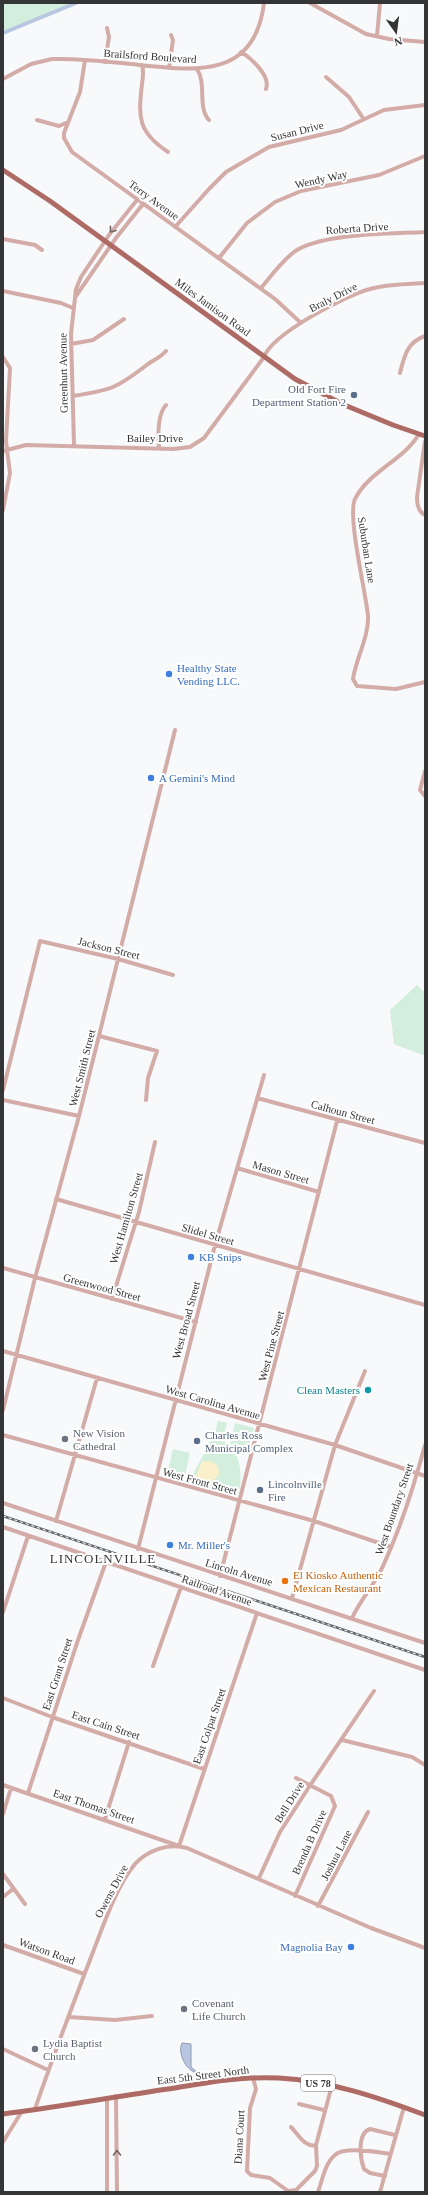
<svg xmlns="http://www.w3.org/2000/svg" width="428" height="2195" font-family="Georgia,serif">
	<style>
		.green { fill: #d3eedd }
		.sand { fill: #f9efca }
		.water { fill: #b8c6e2; stroke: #909aae }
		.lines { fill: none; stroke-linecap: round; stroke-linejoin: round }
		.canal { stroke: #b8c6e2; stroke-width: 4 }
		.minor { stroke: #d3aca8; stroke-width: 4 }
		.major { stroke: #ae6b65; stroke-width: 5 }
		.rail-casing { stroke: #676869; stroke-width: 2.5 }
		.rail { stroke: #fff; stroke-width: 1; stroke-dasharray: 3; stroke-linecap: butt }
		.oneway { stroke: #746564 }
		.service-dot { fill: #5c6f8a; stroke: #fff; stroke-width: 1.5 }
		.shop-dot { fill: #3f7fe0; stroke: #fff; stroke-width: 1.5 }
		.culture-dot { fill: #0f9aa8; stroke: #fff; stroke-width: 1.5 }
		.worship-dot { fill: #6b7280; stroke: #fff; stroke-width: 1.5 }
		.food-dot { fill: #e8710a; stroke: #fff; stroke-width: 1.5 }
		.labels { text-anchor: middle; stroke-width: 4; stroke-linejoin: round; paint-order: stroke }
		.shield { fill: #fff; stroke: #717272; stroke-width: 1 }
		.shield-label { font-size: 10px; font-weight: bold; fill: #343536 }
		.street-label { font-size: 11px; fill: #343536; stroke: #fff }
		.service-label { font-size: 11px; fill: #4e5e75; stroke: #fff; text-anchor: start }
		.shop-label { font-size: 11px; fill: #366cbe; stroke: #fff; text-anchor: start }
		.culture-label { font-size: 11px; fill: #0d838f; stroke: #fff; text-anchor: end }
		.worship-label { font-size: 11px; fill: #5b616d; stroke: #fff; text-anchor: start }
		.food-label { font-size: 11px; fill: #c56008; stroke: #fff; text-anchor: start }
		.quarter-label { font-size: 13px; letter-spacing: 1px; fill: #343536; stroke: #fff }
	</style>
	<rect width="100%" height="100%" fill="#f8f9fb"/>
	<!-- green -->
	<path class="green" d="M3,3H76L3,33Z
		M417,985L425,993V1056L394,1044L390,1010Z
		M218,1421L227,1423L223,1439L214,1437Z
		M235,1423L254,1428L248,1449L230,1444Z
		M212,1438C216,1439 221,1440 225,1442C242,1453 243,1478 238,1495L195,1482L192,1476Z
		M173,1449L190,1453L184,1480L167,1475Z"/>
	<!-- sand -->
	<path class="sand" d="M202,1461H211L218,1466L219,1474L212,1483L195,1478Z"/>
	<!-- water -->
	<path class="water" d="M182,2043L191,2044V2067L198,2073C187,2072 177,2054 182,2043Z"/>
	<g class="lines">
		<!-- canal -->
		<path class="canal" d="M3,33L76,3"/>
		<!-- minor -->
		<path class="minor" d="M310,3L366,34L389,39L425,42
			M377,36L380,3
			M241,52C251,58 271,76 266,89
			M85,60L80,92L64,133V138L72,152L275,299L301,323
			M105,62L109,37L107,28
			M142,65C144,72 143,77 142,84C138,118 138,132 168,152
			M169,68L173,40L171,35
			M197,69C207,84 197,107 209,120
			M326,77L349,97L363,118
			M3,79L31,64L52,59C81,58 111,62 140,65C197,71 255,78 264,3
			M37,120L59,126L66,123
			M175,227L209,189L226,172L269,147L341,130L384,110L425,105
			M3,239L35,245L42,250
			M219,258L247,223L275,202L301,191L379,175L425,156
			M261,288C271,276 281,262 294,252C320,233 391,234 425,232
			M3,291L61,303L73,308
			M76,296L116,238L143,204
			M71,344L93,340L124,319
			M3,357L10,368L6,441L7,450L3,451
			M400,373C404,357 407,342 425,336
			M73,396C112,390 117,388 148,364C154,360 161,357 166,351
			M419,434C404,460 368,472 355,499C347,516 366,593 368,616C369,637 356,658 353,679L357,686L396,689L425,682
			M425,441L417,497C417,504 418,512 425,515
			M74,445L71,334L76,289L81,277L109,235L137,200
			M159,448C158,436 157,415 166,405
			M3,510L10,473L7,450L26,445L173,449L190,447L204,438L264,357C272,334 346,295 370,289C388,284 407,284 425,283
			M425,771L420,790L425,796
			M99,1036L157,1051L148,1078L146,1100
			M3,1090L40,941L118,959L173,975
			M257,1098L425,1143
			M3,1100L79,1116
			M237,1168L319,1192
			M56,1199L425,1305
			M3,1268L196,1322
			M112,1299L139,1212L155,1142
			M3,1351L335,1445L425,1476
			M3,1410L35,1278L79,1116L175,730
			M3,1435L314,1521L391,1547
			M3,1503L425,1643
			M56,1521L97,1378
			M3,1527L425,1670
			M138,1549L215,1245L264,1075
			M220,1576L337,1121
			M292,1598L335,1445L365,1371
			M3,1612L28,1536
			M352,1618C361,1599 375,1584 383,1566C401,1527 414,1486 425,1445
			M153,1666L181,1587
			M3,1698L52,1717L204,1769
			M342,1740L412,1757L425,1765
			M3,1785L179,1846L257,1613
			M28,1793L78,1640L106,1562
			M3,1814L11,1788
			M105,1819L129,1742
			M3,1874L25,1904
			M259,1878L280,1832L309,1787L374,1691
			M295,1896L335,1806L331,1796L296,1778
			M3,1897L13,1889
			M318,1906L368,1812
			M3,1945L84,1974
			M69,2017L115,2020L152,2016
			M3,2049L48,2070
			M253,2078L256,2089L250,2108L247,2171L251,2175L270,2178L288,2191L296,2190L315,2171L317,2166L316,2145L332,2085
			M116,2096L117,2192
			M107,2098V2192
			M299,2104L324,2110
			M35,2109C53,2056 73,2004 93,1952C103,1926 117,1885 135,1864C148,1850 168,1843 187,1848L371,1928L425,1948
			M291,2127C298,2134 305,2148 316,2145
			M3,2142L22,2111
			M385,2176L370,2173L364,2169C360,2158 357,2133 370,2129L395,2135
			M318,2192C322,2181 325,2163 335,2155C344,2146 378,2152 390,2154
			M380,2192L404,2107"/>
		<!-- major -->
		<path class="major" d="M3,170L50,201L295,379L342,404L393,425L425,436
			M3,2114C58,2107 113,2097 168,2089C205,2083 241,2076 279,2078C330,2081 377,2097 425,2115"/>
		<defs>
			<path id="rail" d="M3,1516L425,1657"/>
		</defs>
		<!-- rail casing -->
		<use href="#rail" class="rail-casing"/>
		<!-- rail -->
		<use href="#rail" class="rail"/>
	</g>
	<!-- one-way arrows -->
	<defs><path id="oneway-chevron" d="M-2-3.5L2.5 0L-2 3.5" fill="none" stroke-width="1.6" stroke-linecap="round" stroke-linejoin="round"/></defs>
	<g class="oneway">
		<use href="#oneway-chevron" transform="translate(112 230) rotate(127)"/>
		<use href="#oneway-chevron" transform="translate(117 2153) rotate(-90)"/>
	</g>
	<!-- markers -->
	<g class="service-dot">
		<circle cx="354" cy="395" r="4"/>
		<circle cx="197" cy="1441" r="4"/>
		<circle cx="260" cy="1490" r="4"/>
	</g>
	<g class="shop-dot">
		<circle cx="169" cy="674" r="4"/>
		<circle cx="151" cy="778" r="4"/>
		<circle cx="191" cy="1257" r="4"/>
		<circle cx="170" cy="1545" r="4"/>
		<circle cx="351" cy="1947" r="4"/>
	</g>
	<circle class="culture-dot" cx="368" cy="1390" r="4"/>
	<g class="worship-dot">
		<circle cx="65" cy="1439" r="4"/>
		<circle cx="184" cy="2009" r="4"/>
		<circle cx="35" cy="2049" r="4"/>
	</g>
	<circle class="food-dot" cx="285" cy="1581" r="4"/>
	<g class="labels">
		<!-- shield labels -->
		<rect class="shield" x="301" y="2075" width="34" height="16" rx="3"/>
		<g class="shield-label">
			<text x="318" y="2087">US 78</text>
		</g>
		<!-- street labels -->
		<g class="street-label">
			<text transform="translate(150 56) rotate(4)" y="4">Brailsford Boulevard</text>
			<text transform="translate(297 131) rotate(-14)" y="4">Susan Drive</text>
			<text transform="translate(321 179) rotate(-12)" y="4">Wendy Way</text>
			<text transform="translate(154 200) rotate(36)" y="4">Terry Avenue</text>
			<text transform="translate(357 228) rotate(-4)" y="4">Roberta Drive</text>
			<text transform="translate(333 297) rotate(-27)" y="4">Braly Drive</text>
			<text transform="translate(213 307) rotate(36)" y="4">Miles Jamison Road</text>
			<text transform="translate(63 373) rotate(-91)" y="4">Greenhurt Avenue</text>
			<text x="155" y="442">Bailey Drive</text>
			<text transform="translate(367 550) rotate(81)" y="4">Suburban Lane</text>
			<text transform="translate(109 948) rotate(14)" y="4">Jackson Street</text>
			<text transform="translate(82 1068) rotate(-76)" y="4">West Smith Street</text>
			<text transform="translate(343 1112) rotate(15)" y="4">Calhoun Street</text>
			<text transform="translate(281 1172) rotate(16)" y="4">Mason Street</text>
			<text transform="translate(126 1218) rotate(-74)" y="4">West Hamilton Street</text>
			<text transform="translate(208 1234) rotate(16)" y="4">Slidel Street</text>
			<text transform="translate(102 1287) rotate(15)" y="4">Greenwood Street</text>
			<text transform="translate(186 1320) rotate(-75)" y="4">West Broad Street</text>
			<text transform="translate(271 1346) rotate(-75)" y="4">West Pine Street</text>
			<text transform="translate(213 1402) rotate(16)" y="4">West Carolina Avenue</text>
			<text transform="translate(200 1481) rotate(15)" y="4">West Front Street</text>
			<text transform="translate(394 1509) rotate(-71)" y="4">West Boundary Street</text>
			<text transform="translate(239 1572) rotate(17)" y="4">Lincoln Avenue</text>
			<text transform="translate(217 1590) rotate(19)" y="4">Railroad Avenue</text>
			<text transform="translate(57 1674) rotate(-72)" y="4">East Grant Street</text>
			<text transform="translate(106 1725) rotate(18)" y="4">East Cain Street</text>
			<text transform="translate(209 1726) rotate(-71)" y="4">East Colpat Street</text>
			<text transform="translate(289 1802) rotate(-58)" y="4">Bell Drive</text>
			<text transform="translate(94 1806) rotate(19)" y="4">East Thomas Street</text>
			<text transform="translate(309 1842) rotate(-66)" y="4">Brenda B Drive</text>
			<text transform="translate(336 1855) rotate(-63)" y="4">Joshua Lane</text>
			<text transform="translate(111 1891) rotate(-62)" y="4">Owens Drive</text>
			<text transform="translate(47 1951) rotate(20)" y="4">Watson Road</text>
			<text transform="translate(203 2075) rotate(-7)" y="4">East 5th Street North</text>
			<text transform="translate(239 2137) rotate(-87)" y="4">Diana Court</text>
		</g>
		<!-- service labels -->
		<g class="service-label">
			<text x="346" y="393" text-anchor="end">Old Fort Fire<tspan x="346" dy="13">Department Station 2</tspan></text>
			<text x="205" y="1439">Charles Ross<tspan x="205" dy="13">Municipal Complex</tspan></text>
			<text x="268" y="1488">Lincolnville<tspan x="268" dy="13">Fire</tspan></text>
		</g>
		<!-- shop labels -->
		<g class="shop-label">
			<text x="177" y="672">Healthy State<tspan x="177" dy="13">Vending LLC.</tspan></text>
			<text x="159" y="782">A Gemini's Mind</text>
			<text x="199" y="1261">KB Snips</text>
			<text x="178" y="1549">Mr. Miller's</text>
			<text x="343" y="1951" text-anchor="end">Magnolia Bay</text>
		</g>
		<!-- culture labels -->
		<g class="culture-label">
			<text x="360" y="1394">Clean Masters</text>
		</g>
		<!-- worship labels -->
		<g class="worship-label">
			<text x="73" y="1437">New Vision<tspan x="73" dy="13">Cathedral</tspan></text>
			<text x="192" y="2007">Covenant<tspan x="192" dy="13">Life Church</tspan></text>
			<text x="43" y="2047">Lydia Baptist<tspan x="43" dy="13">Church</tspan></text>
		</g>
		<!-- food labels -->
		<g class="food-label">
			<text x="293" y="1579">El Kiosko Authentic<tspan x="293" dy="13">Mexican Restaurant</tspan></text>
		</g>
		<!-- quarter labels -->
		<g class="quarter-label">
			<text x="103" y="1563">LINCOLNVILLE</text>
		</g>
	</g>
	<!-- border -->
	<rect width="428" height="2195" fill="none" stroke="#343536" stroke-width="8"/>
	<!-- north arrow -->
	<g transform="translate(396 32) rotate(166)" stroke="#ffffff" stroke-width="3" paint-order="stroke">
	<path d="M0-3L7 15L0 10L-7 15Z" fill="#343536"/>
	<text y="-6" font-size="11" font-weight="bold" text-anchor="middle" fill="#343536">N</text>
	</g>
</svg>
